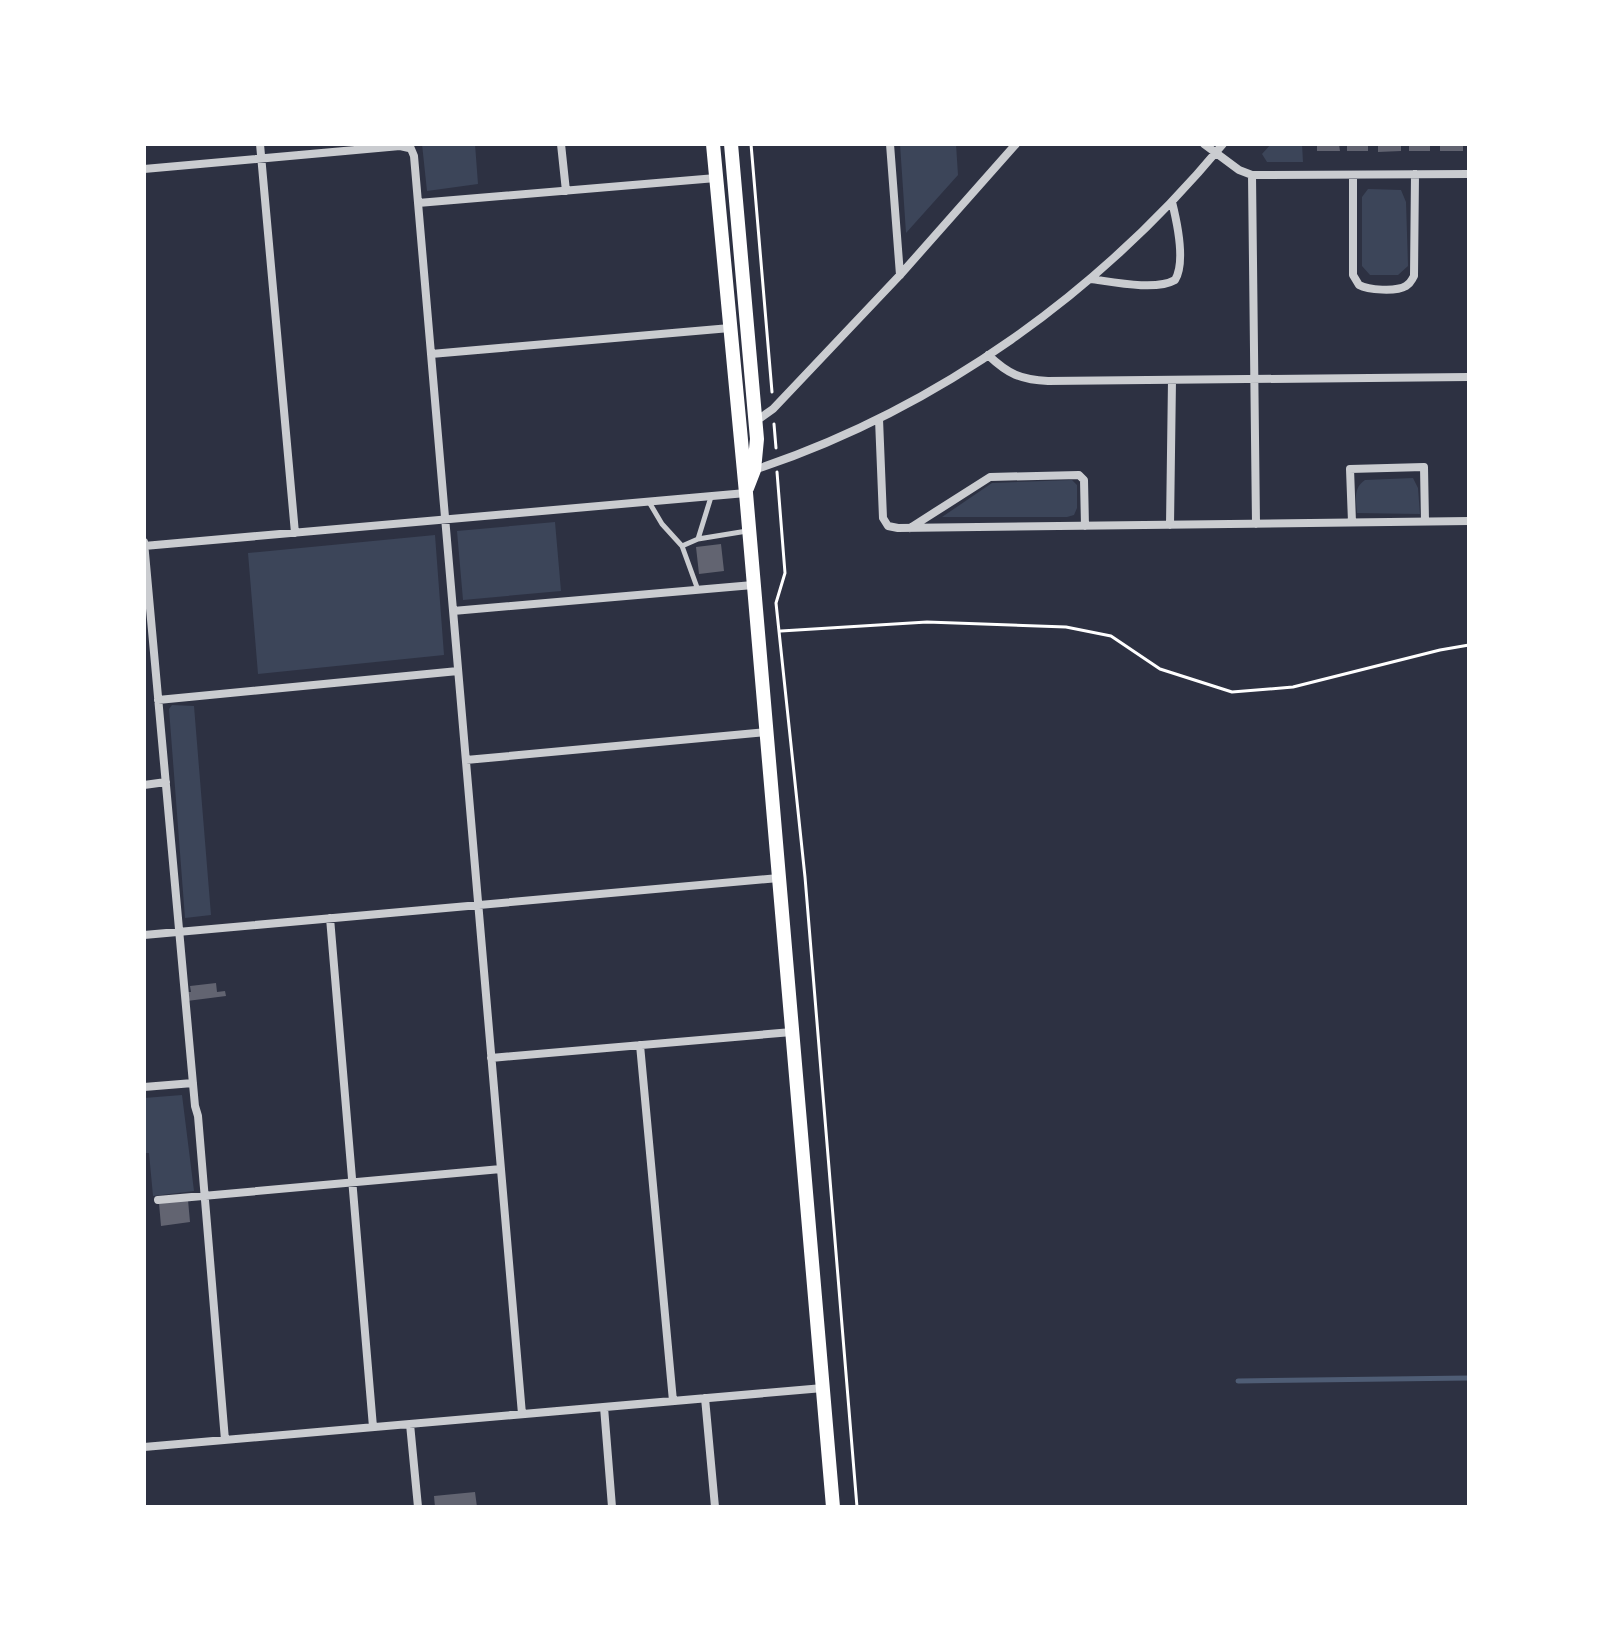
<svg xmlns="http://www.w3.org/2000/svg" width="1613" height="1651" font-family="'Archivo Narrow',sans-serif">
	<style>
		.green { fill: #3c4559 }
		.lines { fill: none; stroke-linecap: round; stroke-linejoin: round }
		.stream { stroke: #4f5d75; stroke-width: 5 }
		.building { fill: #626471 }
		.path { stroke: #fff; stroke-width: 3 }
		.service { stroke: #caccd0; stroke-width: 5 }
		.minor { stroke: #caccd0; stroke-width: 8 }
		.secondary { stroke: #fff; stroke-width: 14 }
	</style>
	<rect width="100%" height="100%" fill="#2d3142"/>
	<!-- green -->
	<path class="green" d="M422,144H475L478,184L427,191Z
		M900,144H956L958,175L906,233Z
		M1271,144H1302L1303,162H1267L1262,154Z
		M1368,189L1401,190L1406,202L1408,266L1398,275H1370L1362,266V197Z
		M1413,478L1418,488L1420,514L1357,513C1356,500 1353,488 1365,480Z
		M1072,480L1077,485V508L1074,515L1067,517H942L992,483Z
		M555,522L561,591L463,600L457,531Z
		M435,535L444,655L258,674L248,553Z
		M172,705L194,706L211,915L185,918L169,709Z
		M182,1095L194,1191L153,1196L149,1153H144V1098Z"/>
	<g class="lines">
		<!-- stream -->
		<path class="stream" d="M1238,1381L1469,1378"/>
	</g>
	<!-- building -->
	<path class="building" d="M1317,144H1339L1340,151H1317Z
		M1347,144H1368V151H1347Z
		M1378,144H1401V151L1378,152Z
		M1409,144H1430V151H1409Z
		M1440,144H1463V151H1440Z
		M721,544L724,571L699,574L696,547Z
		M216,983L217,992L225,991L226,996L187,1001V992H191L190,986Z
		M188,1200L190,1222L161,1226L159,1203Z
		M475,1492L477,1507H435L434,1496Z"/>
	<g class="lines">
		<!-- path -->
		<path class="path" d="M751,144L772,392
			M774,424L776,448
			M777,472L785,573L776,603L805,877L857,1507
			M781,631L927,622L1066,627L1111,636L1160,669L1232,692L1293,687L1440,650L1469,645"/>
		<!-- service -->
		<path class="service" d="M649,502L662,524L682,546L698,590
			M698,539L711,497
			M682,546L698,539L747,531"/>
		<!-- minor -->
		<path class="minor" d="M260,144L295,533
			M409,144L414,156L522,1414
			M561,144L566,191
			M890,144L900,275
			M1204,144L1239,170L1252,175L1469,174
			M144,169L400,146L409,148
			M1252,175L1256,524
			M1353,175V275L1359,285C1368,290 1396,292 1406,286C1411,283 1411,281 1414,276L1415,174
			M418,203L716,178
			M1091,279C1113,282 1156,291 1175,280C1186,262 1177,222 1172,202
			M431,354L730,328
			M988,355C1008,374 1021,380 1048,381L1469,377
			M879,419L883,518L888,526L898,528L1469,521
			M756,421L773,409L900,275L1016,144
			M754,470C938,409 1100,292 1223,144
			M1352,522L1350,469L1424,467L1425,521
			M1170,525L1172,380
			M910,528L990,477L1079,475L1084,480L1085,526
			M144,542L195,1106L198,1116L225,1440
			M144,546L746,493
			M453,611L753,585
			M158,700L458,671
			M466,760L766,732
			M144,785L166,782
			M330,918L373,1427
			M144,935L779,878
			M640,1045L673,1401
			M491,1058L792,1032
			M144,1087L193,1083
			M158,1200L501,1169
			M705,1398L715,1507
			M604,1407L612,1507
			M410,1424L418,1507
			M144,1447L823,1388"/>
		<!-- secondary -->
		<path class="secondary" d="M713,144L746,493L833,1507
			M731,144L757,439L754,470L747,488"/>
	</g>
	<!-- border -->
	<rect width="1613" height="1651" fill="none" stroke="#ffffff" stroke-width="292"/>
</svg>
